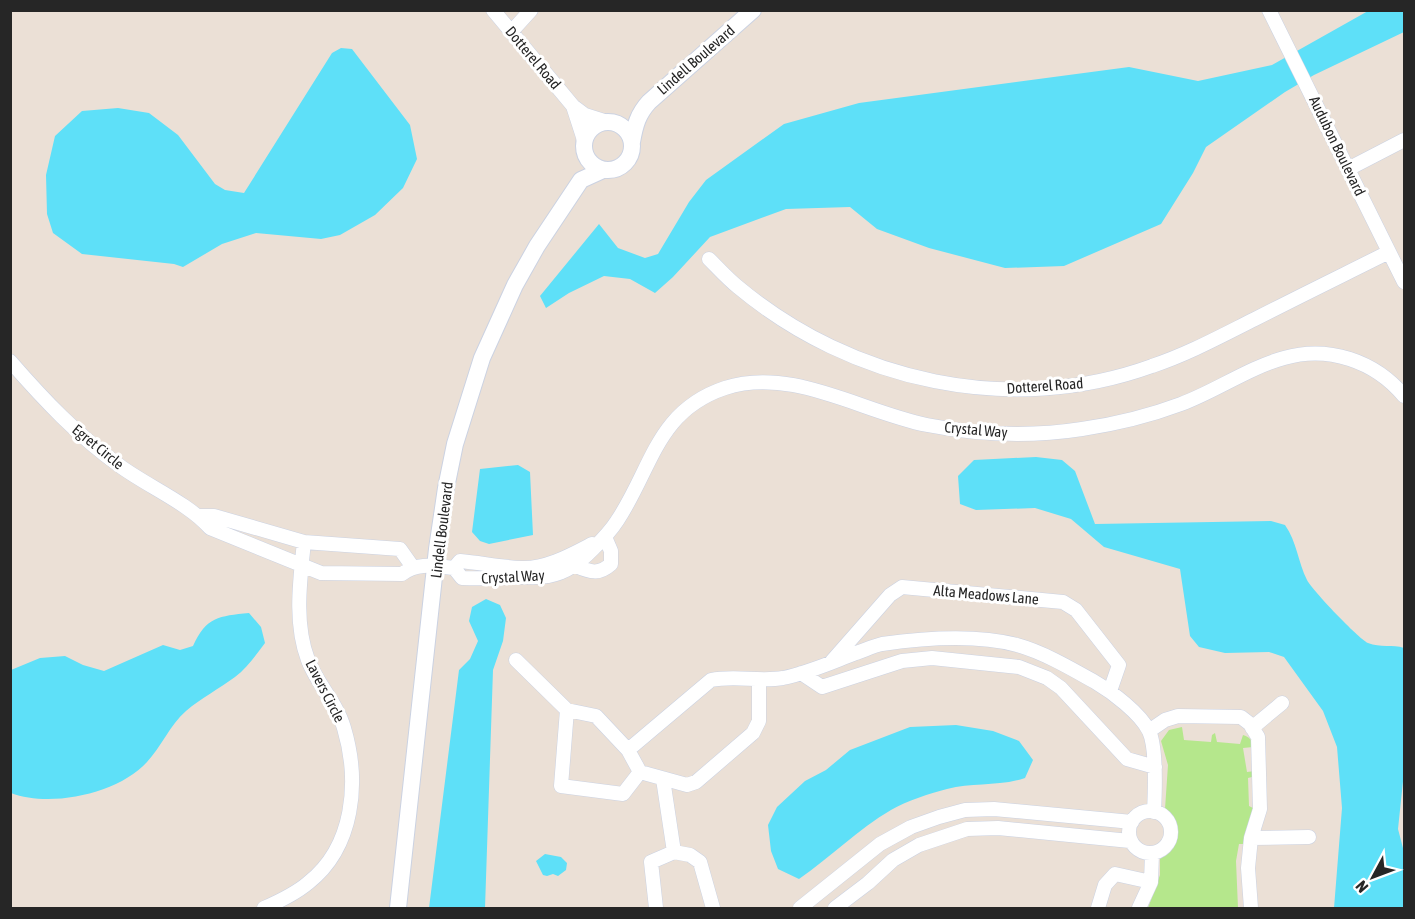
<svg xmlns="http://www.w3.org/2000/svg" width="1415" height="919" font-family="'Asap Condensed',sans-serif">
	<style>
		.green { fill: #b5e78c }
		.water { fill: #5ee0f8 }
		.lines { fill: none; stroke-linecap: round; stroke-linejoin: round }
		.minor-casing { stroke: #cbd2e2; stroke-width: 15 }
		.tertiary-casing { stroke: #cbd2e2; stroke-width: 18 }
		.minor { stroke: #fff; stroke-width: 14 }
		.tertiary { stroke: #fff; stroke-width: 16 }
		.labels { text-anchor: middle; stroke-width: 6; stroke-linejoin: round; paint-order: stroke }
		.street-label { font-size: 15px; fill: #262626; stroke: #fff }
	</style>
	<rect width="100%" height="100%" fill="#ebe0d6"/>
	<!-- green -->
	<path class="green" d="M1182,727L1184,740L1211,742L1212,735L1215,733L1217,742L1240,744L1243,735C1249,737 1253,740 1253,747L1243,748L1247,772L1255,771L1256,776L1248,778L1249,806L1255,809L1247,844H1239L1236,861L1238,908H1148L1160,875V858C1164,853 1172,850 1175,845C1182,832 1174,818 1165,809L1168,765L1161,741L1169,730Z"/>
	<!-- water -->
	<path class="water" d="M1368,11H1404V32L1314,75L1285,92L1206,147L1193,173L1161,224L1064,266L1005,268L929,248L877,229L850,207L786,209L710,237L673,277L655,293L630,279L604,276L569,293L546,308L540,296L599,224L618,248L645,258L658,254L689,202L706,180L784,124L859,103L1129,67L1198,81L1272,65Z
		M341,48L352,49L410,125L417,159L403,188L375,215L340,235L321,239L256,233L222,244L183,267L174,264L82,254L53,233L47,214L46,175L55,136L82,111L118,108L149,113L178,135L215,184L225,190L244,193L332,53Z
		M1036,457L1062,460L1075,471L1095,524L1271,521L1285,525C1297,542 1298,562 1307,580C1313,591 1358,638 1368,643C1380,648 1393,644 1404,648V772L1398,829L1404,852V908H1334L1342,808L1337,747L1323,711L1284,657L1269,652L1225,653L1199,647L1190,636L1180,569L1104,547L1071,519L1035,508L976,510L960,504L958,476L974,460Z
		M518,465L530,472L533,535L489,544L480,541L472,532L480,469Z
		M486,599L500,605L506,618L503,641L493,670L485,908H429L459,670L470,659L478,641L469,621L472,607Z
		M249,613L261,627L265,643C256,655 247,668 235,677C219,689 201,698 186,711C170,725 161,747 147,762C118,794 50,808 11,793V670L40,658L65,656L83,665L104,671L163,645L180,650L193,646C206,617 219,616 249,613Z
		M956,725L993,731L1019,741L1033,760L1025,778C998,787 973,782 947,789C931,793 906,801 891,810C858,829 831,857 799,879L778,869L771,851L768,825L777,807L805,781L826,770L850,750L910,727Z
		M545,854L561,857L567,863L566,870L558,876L553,874L547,876L543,875L536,861Z"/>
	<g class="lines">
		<defs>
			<path id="minor" d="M493,10L573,106L585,115L604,121
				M1269,10L1404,282
				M511,32L531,10
				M573,106L584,140
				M1348,169L1404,140
				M709,259C718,268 728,279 738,287C852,382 1011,417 1152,366C1188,354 1221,336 1255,319C1300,296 1345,274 1389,252
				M10,361C44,400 78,436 120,466C147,486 188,503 210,528L321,573L402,574C417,562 435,566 454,568L462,578C482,579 501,578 521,577C530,577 539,578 548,576C567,573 580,562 593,549C602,540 610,532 617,521C652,469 656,411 725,388C791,366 862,412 927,425C978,435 1031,437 1082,429C1116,424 1149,416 1181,404C1216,391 1248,368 1284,358C1328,345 1375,361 1404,396
				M199,516H214L304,542L400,549L412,566
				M576,566C590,572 599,575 611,564V551L605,537
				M454,568L460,561C481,563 501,567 521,568C546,569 571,555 592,544
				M516,660L567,710
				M832,661L890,595L902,587L1063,602L1076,610L1119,665L1110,691
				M801,673L822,687L902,661L932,658L1019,667L1047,678L1061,688L1127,759L1155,767
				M1252,728L1282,703
				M1149,731L1165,720L1178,716L1241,717L1250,724L1258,737L1260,809L1251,838L1248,868L1251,908
				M628,750L711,680C735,675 759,682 783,678C808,673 832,662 856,653C865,650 873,646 882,644C924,638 976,634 1017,645C1043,652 1072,669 1095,682C1112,692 1140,713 1149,731C1157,748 1155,792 1154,812
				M640,772L623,794L561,786L567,710L596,716L628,750L640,772L687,785L696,782L753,733L759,721V680
				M663,779L674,852L690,855L700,862L713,908
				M1129 832a21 21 0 1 1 42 0a21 21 0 1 1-42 0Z
				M1251,838L1309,837
				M264,908C280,901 295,894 308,883C354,847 360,782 344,728C337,703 317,684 308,660C294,623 300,581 304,542
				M656,908L651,862L674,852
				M800,908L880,844L911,827L939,817L965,810L994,809L1132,822
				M835,908L868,883L893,860L919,845L967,829L998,828L1130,841
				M1098,908L1105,885L1115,874L1151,882
				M1139,908L1151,882L1152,854"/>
			<path id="tertiary" d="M584 146a24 24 0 1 1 48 0a24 24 0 1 1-48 0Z
				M632,142C635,125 638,114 649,102L753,10
				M398,908L437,549L446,488L455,444L482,358L515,285L537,246L581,180L603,170"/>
		</defs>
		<!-- minor casing -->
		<use href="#minor" class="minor-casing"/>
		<!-- tertiary casing -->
		<use href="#tertiary" class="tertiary-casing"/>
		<!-- minor -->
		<use href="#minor" class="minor"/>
		<!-- tertiary -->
		<use href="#tertiary" class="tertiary"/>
	</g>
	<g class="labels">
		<!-- street labels -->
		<g class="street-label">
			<text transform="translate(533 58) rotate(50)" y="5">Dotterel Road</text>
			<text transform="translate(696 60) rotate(-41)" y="5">Lindell Boulevard</text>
			<text transform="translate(1337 146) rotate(64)" y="5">Audubon Boulevard</text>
			<text transform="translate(1045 386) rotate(-4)" y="5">Dotterel Road</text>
			<text transform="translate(976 430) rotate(5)" y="5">Crystal Way</text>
			<text transform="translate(98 447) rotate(39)" y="5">Egret Circle</text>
			<text transform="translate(442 530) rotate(-83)" y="5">Lindell Boulevard</text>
			<text transform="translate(513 577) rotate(-3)" y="5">Crystal Way</text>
			<text transform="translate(986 595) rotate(5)" y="5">Alta Meadows Lane</text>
			<text transform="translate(325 691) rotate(63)" y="5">Lavers Circle</text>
		</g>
	</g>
	<!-- border -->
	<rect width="1415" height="919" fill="none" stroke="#262626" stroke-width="24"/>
	<!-- north arrow -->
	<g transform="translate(1373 877) rotate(229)" stroke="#ffffff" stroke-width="4.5" paint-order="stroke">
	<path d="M0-4.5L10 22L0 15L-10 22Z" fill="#262626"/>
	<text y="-9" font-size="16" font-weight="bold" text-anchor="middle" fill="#262626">N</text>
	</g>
</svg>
